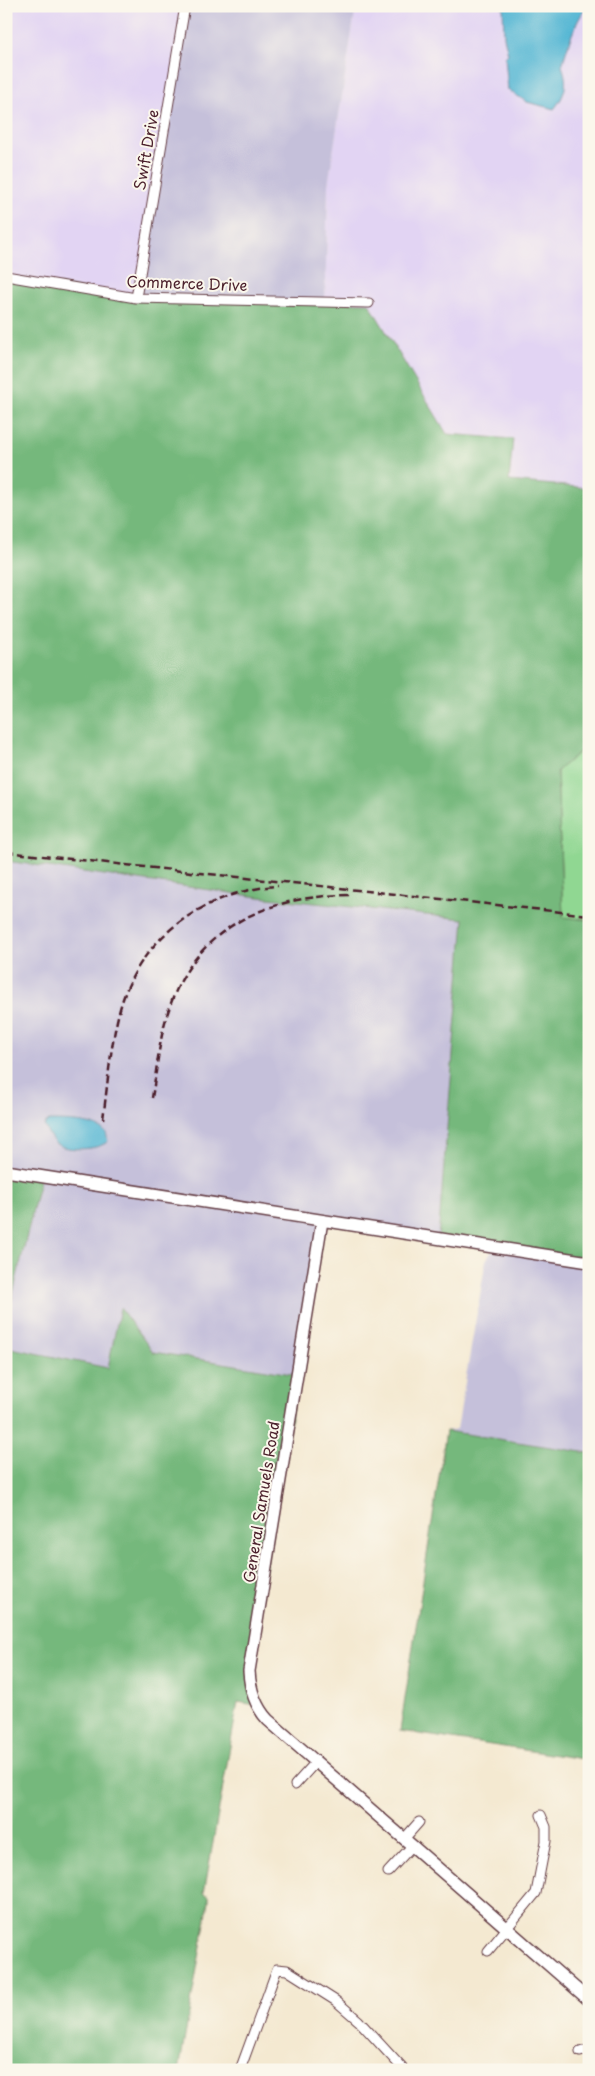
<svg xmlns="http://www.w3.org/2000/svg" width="595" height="2076" font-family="'Playpen Sans',sans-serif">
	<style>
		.built { fill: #e2d4f3 }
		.industrial { fill: #c5c0da }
		.green { fill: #90d792; stroke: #6d7b5e }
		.forest { fill: #74b87c; stroke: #5f6c54 }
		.water { fill: #56b7d4; stroke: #506b80 }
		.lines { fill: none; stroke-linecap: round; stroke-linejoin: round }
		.minor-casing { stroke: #643d44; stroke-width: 11 }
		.tertiary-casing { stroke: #643d44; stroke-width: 14 }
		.minor { stroke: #fff; stroke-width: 9 }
		.tertiary { stroke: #fff; stroke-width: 11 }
		.rail { stroke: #4a1f2b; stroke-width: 2.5; stroke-dasharray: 8 4; stroke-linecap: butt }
		.labels { text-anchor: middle; stroke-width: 4; stroke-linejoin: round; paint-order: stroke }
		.street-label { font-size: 15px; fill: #4a1f2b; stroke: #fbf7ec }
	</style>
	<rect width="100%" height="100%" fill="#fbf7ec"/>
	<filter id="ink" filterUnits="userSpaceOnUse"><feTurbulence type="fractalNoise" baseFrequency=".02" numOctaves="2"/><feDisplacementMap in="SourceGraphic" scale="10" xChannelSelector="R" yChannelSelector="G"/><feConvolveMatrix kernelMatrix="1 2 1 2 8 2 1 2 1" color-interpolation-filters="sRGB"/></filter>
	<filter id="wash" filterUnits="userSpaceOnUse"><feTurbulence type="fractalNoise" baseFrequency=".0096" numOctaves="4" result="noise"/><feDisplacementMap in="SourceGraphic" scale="20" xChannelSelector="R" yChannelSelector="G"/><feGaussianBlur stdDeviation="1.12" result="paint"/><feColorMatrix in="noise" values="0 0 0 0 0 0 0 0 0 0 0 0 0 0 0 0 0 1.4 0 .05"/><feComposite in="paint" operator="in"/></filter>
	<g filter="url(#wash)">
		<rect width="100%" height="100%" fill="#f4e9d1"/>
		<!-- built -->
		<path class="built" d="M6,6H185L136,298L6,276Z
			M356,6H589V488L509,481L512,439L447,434L369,303L325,302L328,185Z"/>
		<!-- industrial -->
		<path class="industrial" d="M185,6H356L328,185L325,302L136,298Z
			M6,861L259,897L464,919L438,1239L322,1221L298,1375L153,1352L120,1308L108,1368L6,1347V1323L41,1177L6,1171Z
			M495,1247L589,1262V1453L446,1431L457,1429L486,1260Z"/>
		<!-- green -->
		<path class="green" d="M589,744V919L563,918L557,771Z"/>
		<!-- forest -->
		<path class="forest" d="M6,276L136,298L369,303L447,434L513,439L509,481L589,488V744L557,771L563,917L589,920V1262L438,1239L464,919L259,897L6,861Z
			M6,1171L41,1176L6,1323Z
			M120,1308L153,1352L298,1375L249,1671L256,1705L238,1702L204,1893L209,1896V1901L179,2070H6V1347L108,1368Z
			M446,1431L589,1453V1760L400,1731Z"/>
		<!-- water -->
		<path class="water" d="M503,6H587C574,24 568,45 562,66C569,83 565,96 554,109L527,102L508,90L505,57L508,54L504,37Z
			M49,1121C62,1121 98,1121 106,1133C107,1135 107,1138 108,1141C100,1150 69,1151 58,1145C51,1141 47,1131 44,1125Z"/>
	</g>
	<g filter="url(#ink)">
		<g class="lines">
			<defs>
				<path id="minor" d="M6,276L136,298L369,303
					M136,298L185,6
					M295,1785L315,1763
					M404,1839L419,1822
					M388,1872L412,1846
					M488,1951L536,1893L546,1841V1827L541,1815
					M580,2052L589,2049
					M240,2070L277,1969L287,1970L336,2001L359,2021L404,2070"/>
				<path id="tertiary" d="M6,1171L589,1262
					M322,1221L249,1671C250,1690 255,1706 268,1720L589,2000"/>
			</defs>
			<!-- minor casing -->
			<use href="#minor" class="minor-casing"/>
			<!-- tertiary casing -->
			<use href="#tertiary" class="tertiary-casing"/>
			<!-- minor -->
			<use href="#minor" class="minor"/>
			<!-- tertiary -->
			<use href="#tertiary" class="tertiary"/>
			<!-- rail -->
			<path class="rail" d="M6,852L589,915
				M152,1098C157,1069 159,1038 169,1009C196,926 270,895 351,895
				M103,1119C108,1082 111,1037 122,1002C143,935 209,890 278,886"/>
		</g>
	</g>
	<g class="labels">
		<!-- street labels -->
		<g class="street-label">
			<text transform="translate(147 150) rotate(-80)" y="5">Swift Drive</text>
			<text transform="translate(187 284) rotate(2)" y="5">Commerce Drive</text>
			<text transform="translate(262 1502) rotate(-81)" y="5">General Samuels Road</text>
		</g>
	</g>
	<!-- margin -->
	<rect width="595" height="2076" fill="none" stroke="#fbf7ec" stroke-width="25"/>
</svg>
